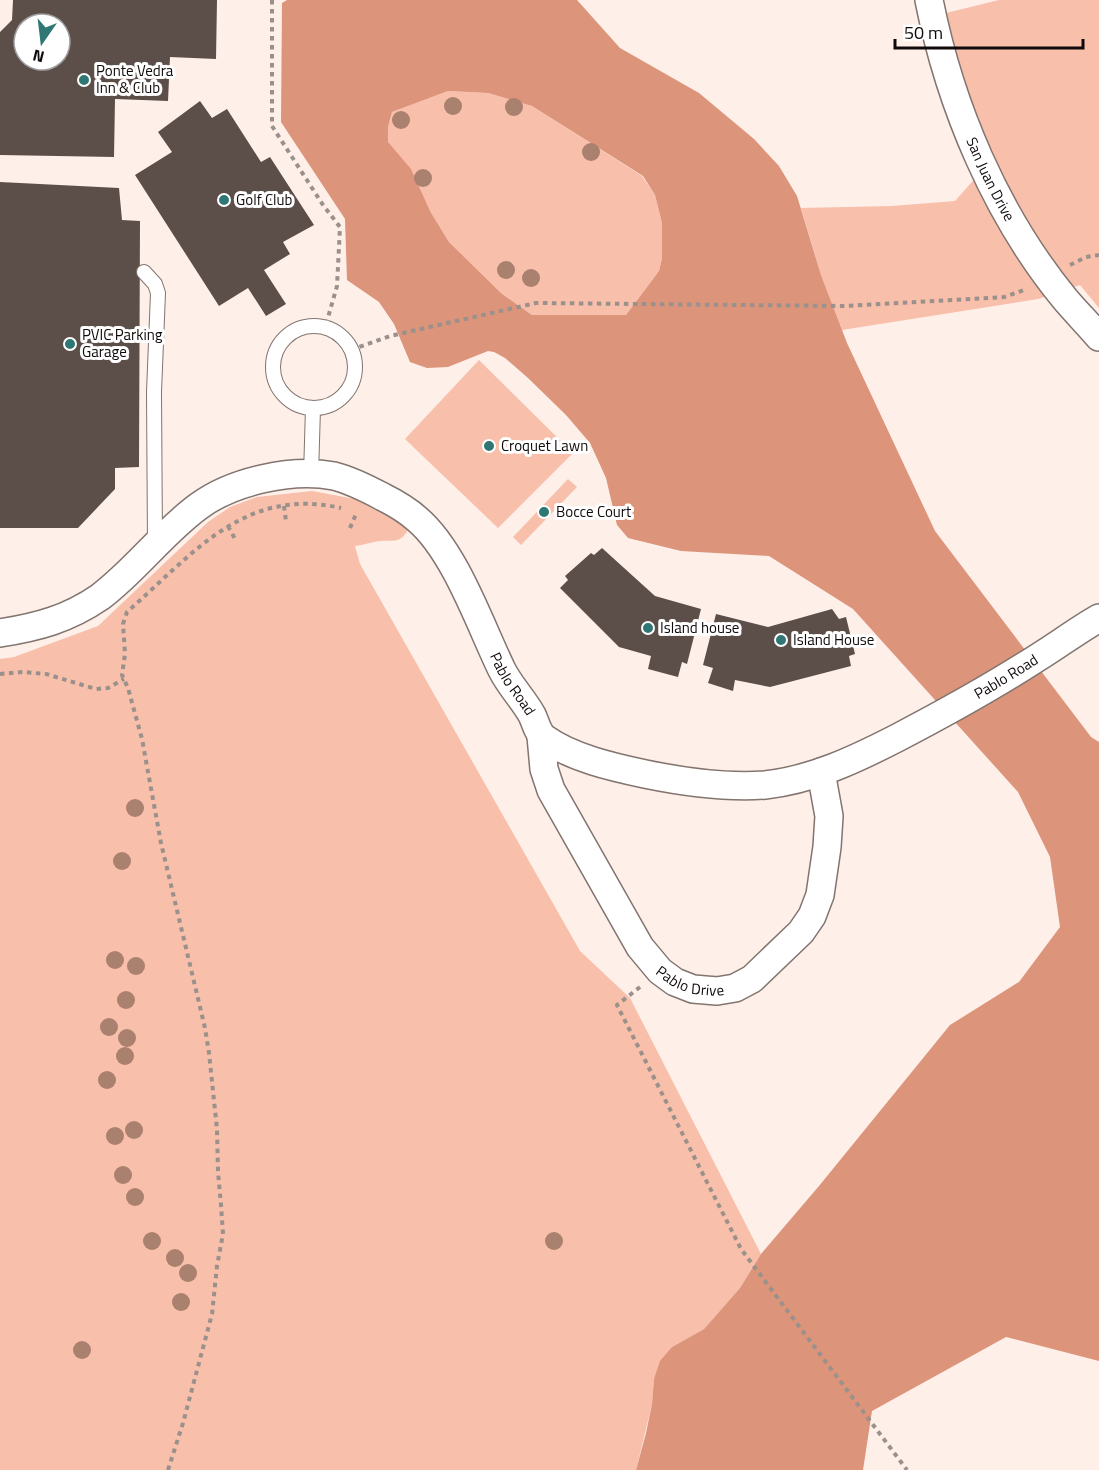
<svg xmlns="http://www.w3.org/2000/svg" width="1099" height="1470" font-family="'Titillium Web',sans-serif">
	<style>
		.green { fill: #f8bfaa }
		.water { fill: #dc947a; fill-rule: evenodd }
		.building { fill: #5c4f4a; fill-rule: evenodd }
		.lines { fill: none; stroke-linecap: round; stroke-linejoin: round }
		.lane-casing { stroke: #82746f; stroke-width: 16 }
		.street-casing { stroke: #82746f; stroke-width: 30 }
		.path { stroke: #9a908c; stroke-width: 4; stroke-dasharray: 4.5 4.5; stroke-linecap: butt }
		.lane { stroke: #fff; stroke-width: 14 }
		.street { stroke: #fff; stroke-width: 27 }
		.tree { fill: #aa806e }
		.poi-dot { fill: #2e7774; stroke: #fff; stroke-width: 2 }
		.labels { text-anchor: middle; stroke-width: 6; stroke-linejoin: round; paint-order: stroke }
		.poi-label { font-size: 15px; fill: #100b0a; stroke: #fff; text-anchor: start }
		.street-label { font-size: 15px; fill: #100b0a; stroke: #fff }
	</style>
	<rect width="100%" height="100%" fill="#feefe9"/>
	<!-- green -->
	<path class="green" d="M999,0H1099V308L1080,285L1038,299L842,330L821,275L801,208L892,206L955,201L993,158L965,86L942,14Z
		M448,91L488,93L532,106L642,176L655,195L662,223V258L659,271L626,315H532L501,293L449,242L388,142V127L392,112Z
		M479,360L573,453L498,528L405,439Z
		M568,479L577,487L521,545L513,537Z
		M312,491L355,499L409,528C400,544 396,540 380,541C372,542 363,545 355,546L360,564L580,951L630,998L761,1254L740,1288L704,1329L672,1347L654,1379L652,1404L636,1470H0V659L14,657L98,626L208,522L230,507L257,497Z"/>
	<!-- water -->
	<path class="water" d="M287,0H577L620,48L699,93L754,139L779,166L797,196L821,275L847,343L935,531L1091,737L1099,742V1361L1006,1337L872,1411L863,1470H636L646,1433L652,1404L654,1379L660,1361L672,1347L704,1329L740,1288L761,1254L819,1186L950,1025L1019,982L1060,927L1050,857L1018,792L853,609L769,556L681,551L628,538L617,525L606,478L590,443L566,415L528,378L505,358L494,352L488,351L448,367L427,368L410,362L394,324L379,302L347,280L345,219L281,122L282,3ZM448,91L488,93L532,106L643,176L655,195L662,223V258L659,271L626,315H532L501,293L449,242L430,211L411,169L388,142V127L392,112Z"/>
	<!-- building -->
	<path class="building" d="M13,0H217L216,59L170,57L168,101L115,99L114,157L0,155V32L12,20ZM24,24H60V60H24Z
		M200,101L212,118L227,109L261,162L270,157L314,225L283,242L290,254L264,270L286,304L266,316L248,288L219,306L135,175L172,152L158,132Z
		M0,182L119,188L122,220L140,221L139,467L115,468V489L78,528H0Z
		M602,548L655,596L701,609L687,664L682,662L678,677L648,669L651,656L619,647L560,588L568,580L565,576L591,553L594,555Z
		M832,609L839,619L846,617L855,654L849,656L851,666L770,687L735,680L733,691L708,683L713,668L703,665L716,614L768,627Z"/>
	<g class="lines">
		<defs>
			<path id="lane" d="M144,272L155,284L158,293L154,392L155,544
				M273 367a41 41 0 1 1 82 0a41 41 0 1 1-82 0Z
				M311,475L313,408"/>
			<g id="street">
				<path id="s1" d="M929,0C950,106 996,215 1065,299C1076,312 1088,324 1099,337"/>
				<path id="s2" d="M0,633C38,627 68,619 100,597C136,570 163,532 199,506C233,481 292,468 334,476C350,480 368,489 383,497C395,503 407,510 417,519C455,551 480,625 502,670C510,686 523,699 532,715C536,723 537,732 544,738C572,758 612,767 645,774C684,782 725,788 765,785C812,780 856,759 897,738C945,713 992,687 1037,658C1058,645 1078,630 1099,618"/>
				<path id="s3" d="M541,736L544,769L551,790L640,947L660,971L675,982L693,989L717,991L735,988L752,979L801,932L812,916L820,895L827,847L829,816L821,772"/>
			</g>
		</defs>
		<!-- lane casing -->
		<use href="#lane" class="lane-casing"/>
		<!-- street casing -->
		<use href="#street" class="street-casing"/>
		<!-- path -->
		<path class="path" d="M272,0V126L323,205L340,227L337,286L325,328
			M1070,265L1086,257L1099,255
			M351,350L390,336L536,303L844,306L1004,297L1027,289
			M284,506L286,521
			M228,526L235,539
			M350,528L356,514
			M0,674L23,672L46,674L96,689L108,688L124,679
			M640,987L617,1005L741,1249L907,1470
			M168,1470L183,1423L212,1314L217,1266L223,1234L221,1205L218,1172L217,1129L209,1053L205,1028L161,843L142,739L128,688L122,675L125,654L123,624L127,612C192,555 244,486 341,508"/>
		<!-- lane -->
		<use href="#lane" class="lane"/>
		<!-- street -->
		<use href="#street" class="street"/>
	</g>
	<!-- trees -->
	<g class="tree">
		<circle cx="453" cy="106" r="9"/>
		<circle cx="514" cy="107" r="9"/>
		<circle cx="401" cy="120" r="9"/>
		<circle cx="591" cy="152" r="9"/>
		<circle cx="423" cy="178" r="9"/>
		<circle cx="506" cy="270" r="9"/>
		<circle cx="531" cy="278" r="9"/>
		<circle cx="135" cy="808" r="9"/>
		<circle cx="122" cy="861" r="9"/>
		<circle cx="115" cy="960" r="9"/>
		<circle cx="136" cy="966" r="9"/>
		<circle cx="126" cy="1000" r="9"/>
		<circle cx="109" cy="1027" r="9"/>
		<circle cx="127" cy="1038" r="9"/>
		<circle cx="125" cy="1056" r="9"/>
		<circle cx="107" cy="1080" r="9"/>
		<circle cx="134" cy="1130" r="9"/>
		<circle cx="115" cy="1136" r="9"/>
		<circle cx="123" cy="1175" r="9"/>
		<circle cx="135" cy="1197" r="9"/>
		<circle cx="152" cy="1241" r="9"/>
		<circle cx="554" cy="1241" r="9"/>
		<circle cx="175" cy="1258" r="9"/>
		<circle cx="188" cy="1273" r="9"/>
		<circle cx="181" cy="1302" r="9"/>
		<circle cx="82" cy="1350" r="9"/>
	</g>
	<!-- markers -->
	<g class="poi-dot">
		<circle cx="84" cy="80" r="6"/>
		<circle cx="224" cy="200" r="6"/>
		<circle cx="70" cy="344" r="6"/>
		<circle cx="489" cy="446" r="6"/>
		<circle cx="544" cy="512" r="6"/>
		<circle cx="648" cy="628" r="6"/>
		<circle cx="781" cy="640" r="6"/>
	</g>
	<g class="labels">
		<!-- poi labels -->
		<g class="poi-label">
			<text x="96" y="76">Ponte Vedra<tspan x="96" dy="17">Inn &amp; Club</tspan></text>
			<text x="236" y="205">Golf Club</text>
			<text x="82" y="340">PVIC Parking<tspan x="82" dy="17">Garage</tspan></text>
			<text x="501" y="451">Croquet Lawn</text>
			<text x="556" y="517">Bocce Court</text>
			<text x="660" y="633">Island house</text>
			<text x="793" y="645">Island House</text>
		</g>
		<!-- street labels -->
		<g class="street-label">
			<text dy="5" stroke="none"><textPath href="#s1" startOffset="190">San Juan Drive</textPath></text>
			<text dy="5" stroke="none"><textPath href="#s2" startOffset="1227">Pablo Road</textPath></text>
			<text dy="5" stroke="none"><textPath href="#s2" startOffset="669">Pablo Road</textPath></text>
			<text dy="5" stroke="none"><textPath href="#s3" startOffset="300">Pablo Drive</textPath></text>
		</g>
	</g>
	<!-- north arrow -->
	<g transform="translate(42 42) rotate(194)"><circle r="28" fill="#ffffff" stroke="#9f9d9d" stroke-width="1.5"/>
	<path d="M0-4.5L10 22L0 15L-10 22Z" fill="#2e7774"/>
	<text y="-9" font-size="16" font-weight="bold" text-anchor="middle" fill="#100b0a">N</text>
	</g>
	<!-- scale -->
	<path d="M895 39v9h188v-9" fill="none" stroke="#100b0a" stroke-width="3"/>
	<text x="904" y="39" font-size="18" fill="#100b0a" stroke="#ffffff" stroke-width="4.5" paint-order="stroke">50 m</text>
</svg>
